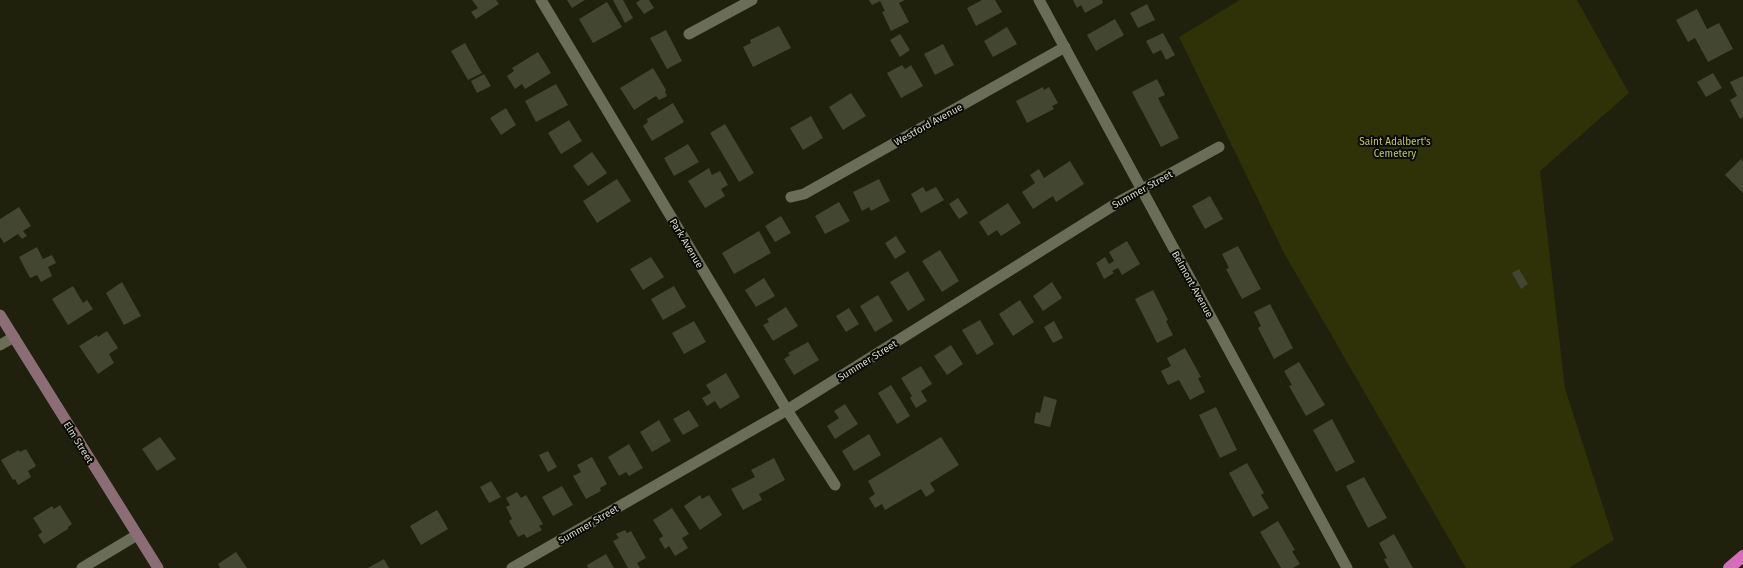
<svg xmlns="http://www.w3.org/2000/svg" width="1743" height="568" font-family="'Fira Sans',sans-serif">
	<style>
		.green { fill: #2e3206 }
		.building { fill: #434631 }
		.lines { fill: none; stroke-linecap: round; stroke-linejoin: round }
		.minor { stroke: #6b6e57; stroke-width: 11 }
		.secondary { stroke: #8b6e75; stroke-width: 11 }
		.motorway { stroke: #d66dbb; stroke-width: 12 }
		.labels { text-anchor: middle; stroke-width: 4; stroke-linejoin: round; paint-order: stroke }
		.street-label { font-size: 10px; fill: #d8dacd; stroke: #090a03 }
		.park-label { font-size: 10px; fill: #bfcb58; stroke: #090a03 }
	</style>
	<rect width="100%" height="100%" fill="#1f210d"/>
	<!-- green -->
	<path class="green" d="M1240,0H1577L1629,93L1540,171L1565,389L1614,540L1569,568H1466L1284,253L1179,37Z"/>
	<!-- building -->
	<path class="building" d="M472,0H496L499,4L476,19L471,12L478,8Z
		M567,0H585L572,8Z
		M613,0H623L633,18L625,23Z
		M640,0H649L654,8L644,14L636,3Z
		M869,0H905L899,3L909,22L891,31L882,12L885,11L880,1L872,5Z
		M982,0H995L1002,12L976,26L967,8Z
		M1073,0H1102L1103,3L1085,13L1081,5L1077,8Z
		M607,2L622,27L593,43L579,19Z
		M1147,4L1155,20L1138,28L1130,13Z
		M1697,9L1707,29L1719,23L1733,49L1708,62L1695,38L1688,42L1676,20Z
		M1115,19L1124,35L1096,51L1087,35Z
		M779,26L791,48L753,67L743,47L751,43L750,40Z
		M1007,27L1017,44L993,57L984,41Z
		M666,30L682,61L667,69L650,38Z
		M1163,33L1175,55L1166,60L1161,50L1153,54L1146,41Z
		M900,34L910,50L900,57L890,40Z
		M465,43L482,73L468,80L451,51Z
		M943,44L954,65L935,75L924,54Z
		M538,52L551,73L525,89L522,84L515,89L507,76L514,71L512,68Z
		M902,65L905,69L911,65L923,86L901,98L887,73Z
		M653,68L666,90L665,91L667,96L659,100L656,96L634,110L620,88Z
		M1713,73L1722,88L1706,97L1697,82Z
		M484,74L491,86L477,93L471,81Z
		M1743,76V117L1740,119L1730,100L1737,96L1730,82Z
		M1157,79L1165,95L1158,98L1179,138L1161,147L1132,92Z
		M556,84L568,105L536,122L525,101Z
		M1043,87L1044,90L1049,87L1058,103L1052,106L1054,109L1027,123L1016,101Z
		M851,93L866,116L843,130L829,107Z
		M673,103L684,122L652,141L643,126L648,122L647,119Z
		M506,108L516,125L501,135L490,118Z
		M811,116L823,138L803,150L790,128Z
		M569,120L582,141L561,154L548,133Z
		M725,124L754,173L739,182L710,133Z
		M688,144L699,162L674,176L664,158Z
		M592,152L607,173L588,186L573,166Z
		M1741,159L1743,162V193L1725,175Z
		M1070,161L1084,184L1056,202L1053,196L1033,209L1022,192L1035,183L1030,175L1039,169L1044,178Z
		M709,168L712,175L720,171L728,185L721,189L725,196L705,208L688,181Z
		M617,179L631,201L597,223L583,201Z
		M879,179L890,201L871,211L869,207L862,211L853,192Z
		M923,187L926,192L936,187L944,200L921,213L911,194Z
		M1210,196L1223,219L1205,229L1192,206Z
		M958,198L968,213L959,219L949,204Z
		M839,202L850,221L825,234L815,216Z
		M1008,203L1021,223L1001,236L997,230L988,236L979,222Z
		M19,207L31,226L23,231L27,236L22,239L18,234L4,243L0,237V219Z
		M781,216L791,233L775,242L765,226Z
		M759,231L771,253L734,274L722,253Z
		M896,236L906,252L895,259L885,243Z
		M1127,241L1140,264L1122,275L1118,268L1112,271L1114,273L1104,279L1096,263L1105,257L1109,264L1114,261L1109,252Z
		M1238,246L1261,289L1242,299L1226,269L1229,268L1222,254Z
		M37,247L43,259L52,255L56,263L48,267L52,276L41,282L37,275L30,278L19,257Z
		M940,250L959,281L942,292L922,261Z
		M651,257L664,277L643,290L630,269Z
		M1519,269L1528,284L1521,289L1512,273Z
		M908,271L925,300L908,311L890,282Z
		M764,278L775,296L756,307L745,290Z
		M122,282L141,316L124,325L106,293Z
		M1052,282L1062,298L1043,311L1033,296Z
		M73,286L83,303L87,300L93,309L68,325L52,299Z
		M674,286L686,307L663,320L651,299Z
		M1153,290L1168,320L1166,321L1173,335L1157,343L1135,299Z
		M878,295L893,321L875,332L860,306Z
		M1020,300L1034,322L1013,336L999,314Z
		M1270,304L1293,348L1274,359L1258,328L1261,326L1254,312Z
		M786,307L798,326L773,341L763,325L769,322L767,319Z
		M849,308L859,324L846,332L836,316Z
		M980,320L994,344L977,355L962,330Z
		M694,321L706,342L684,354L672,333Z
		M1054,321L1063,338L1053,343L1044,327Z
		M107,331L118,348L109,354L114,363L98,374L79,346L97,335L98,337Z
		M808,342L819,360L794,375L784,359L790,355L788,353Z
		M951,345L963,364L947,375L934,356Z
		M1185,348L1201,377L1198,378L1205,392L1190,400L1179,380L1168,385L1161,371L1171,366L1167,358Z
		M1299,362L1325,405L1306,416L1289,386L1292,385L1284,371Z
		M921,366L932,384L921,391L927,401L916,408L910,398L912,396L901,378Z
		M726,373L740,397L720,409L715,401L707,406L702,398L711,393L706,385Z
		M891,385L910,416L897,424L878,393Z
		M1044,396L1057,400L1050,427L1034,423L1036,412L1040,413Z
		M845,404L858,424L835,439L827,426L839,418L834,411Z
		M1216,407L1237,450L1220,458L1199,415Z
		M689,410L699,426L683,435L673,419Z
		M1332,419L1355,462L1336,472L1313,430Z
		M659,420L671,441L652,452L640,432Z
		M869,434L881,455L854,471L842,451Z
		M160,437L176,459L157,471L142,449Z
		M941,437L959,465L930,483L935,491L926,497L921,489L885,510L882,504L875,508L869,498L875,494L868,481Z
		M629,444L643,468L629,476L626,472L619,476L608,457Z
		M26,449L36,466L28,471L31,477L18,485L15,479L13,480L1,460L19,450L20,452Z
		M548,451L557,467L548,472L539,455Z
		M592,457L607,484L600,488L601,491L586,499L573,476L581,472L577,465Z
		M774,458L785,480L759,494L762,500L743,510L731,489L755,477L751,470Z
		M1247,463L1264,493L1261,495L1269,508L1253,517L1229,473Z
		M1364,477L1387,518L1368,528L1346,486Z
		M491,481L501,497L489,503L480,487Z
		M562,486L573,505L553,516L542,497Z
		M517,492L521,498L526,495L543,524L539,526L542,530L527,538L524,534L518,537L509,521L512,519L506,507L510,505L506,498Z
		M700,495L702,499L709,495L722,515L700,530L684,506Z
		M60,505L72,524L68,527V529L44,544L38,535L42,532L33,518L52,506L54,509Z
		M672,508L689,534L682,538L688,548L675,556L669,546L665,549L659,539L663,536L653,520Z
		M437,510L448,529L421,545L410,526Z
		M1278,521L1295,550L1292,551L1300,564L1293,568H1281L1260,532Z
		M625,530L627,533L631,531L646,558L637,563L640,568H628L613,541L619,538L616,534Z
		M1394,534L1413,568H1389L1384,559L1387,558L1379,543Z
		M236,552L247,568H220L218,564Z
		M606,554L614,568H588L587,565Z
		M384,559L389,568H368Z"/>
	<g class="lines">
		<!-- minor -->
		<path class="minor" d="M541,0L787,410L835,485
			M1039,0L1347,568
			M689,34L752,0
			M791,197L804,194L1065,47
			M0,345L14,337
			M82,568L137,535
			M512,568L787,410L1122,200L1219,147"/>
		<!-- secondary -->
		<path class="secondary" d="M0,315L158,568"/>
		<!-- motorway -->
		<path class="motorway" d="M1729,568L1743,556"/>
	</g>
	<g class="labels">
		<!-- street labels -->
		<g class="street-label">
			<text transform="translate(928 124) rotate(-29)" y="4">Westford Avenue</text>
			<text transform="translate(1142 189) rotate(-29)" y="4">Summer Street</text>
			<text transform="translate(687 243) rotate(59)" y="4">Park Avenue</text>
			<text transform="translate(1193 284) rotate(61)" y="4">Belmont Avenue</text>
			<text transform="translate(867 360) rotate(-32)" y="4">Summer Street</text>
			<text transform="translate(79 442) rotate(58)" y="4">Elm Street</text>
			<text transform="translate(588 524) rotate(-30)" y="4">Summer Street</text>
		</g>
		<!-- park labels -->
		<g class="park-label">
			<text x="1395" y="145">Saint Adalbert's<tspan x="1395" dy="12">Cemetery</tspan></text>
		</g>
	</g>
</svg>
